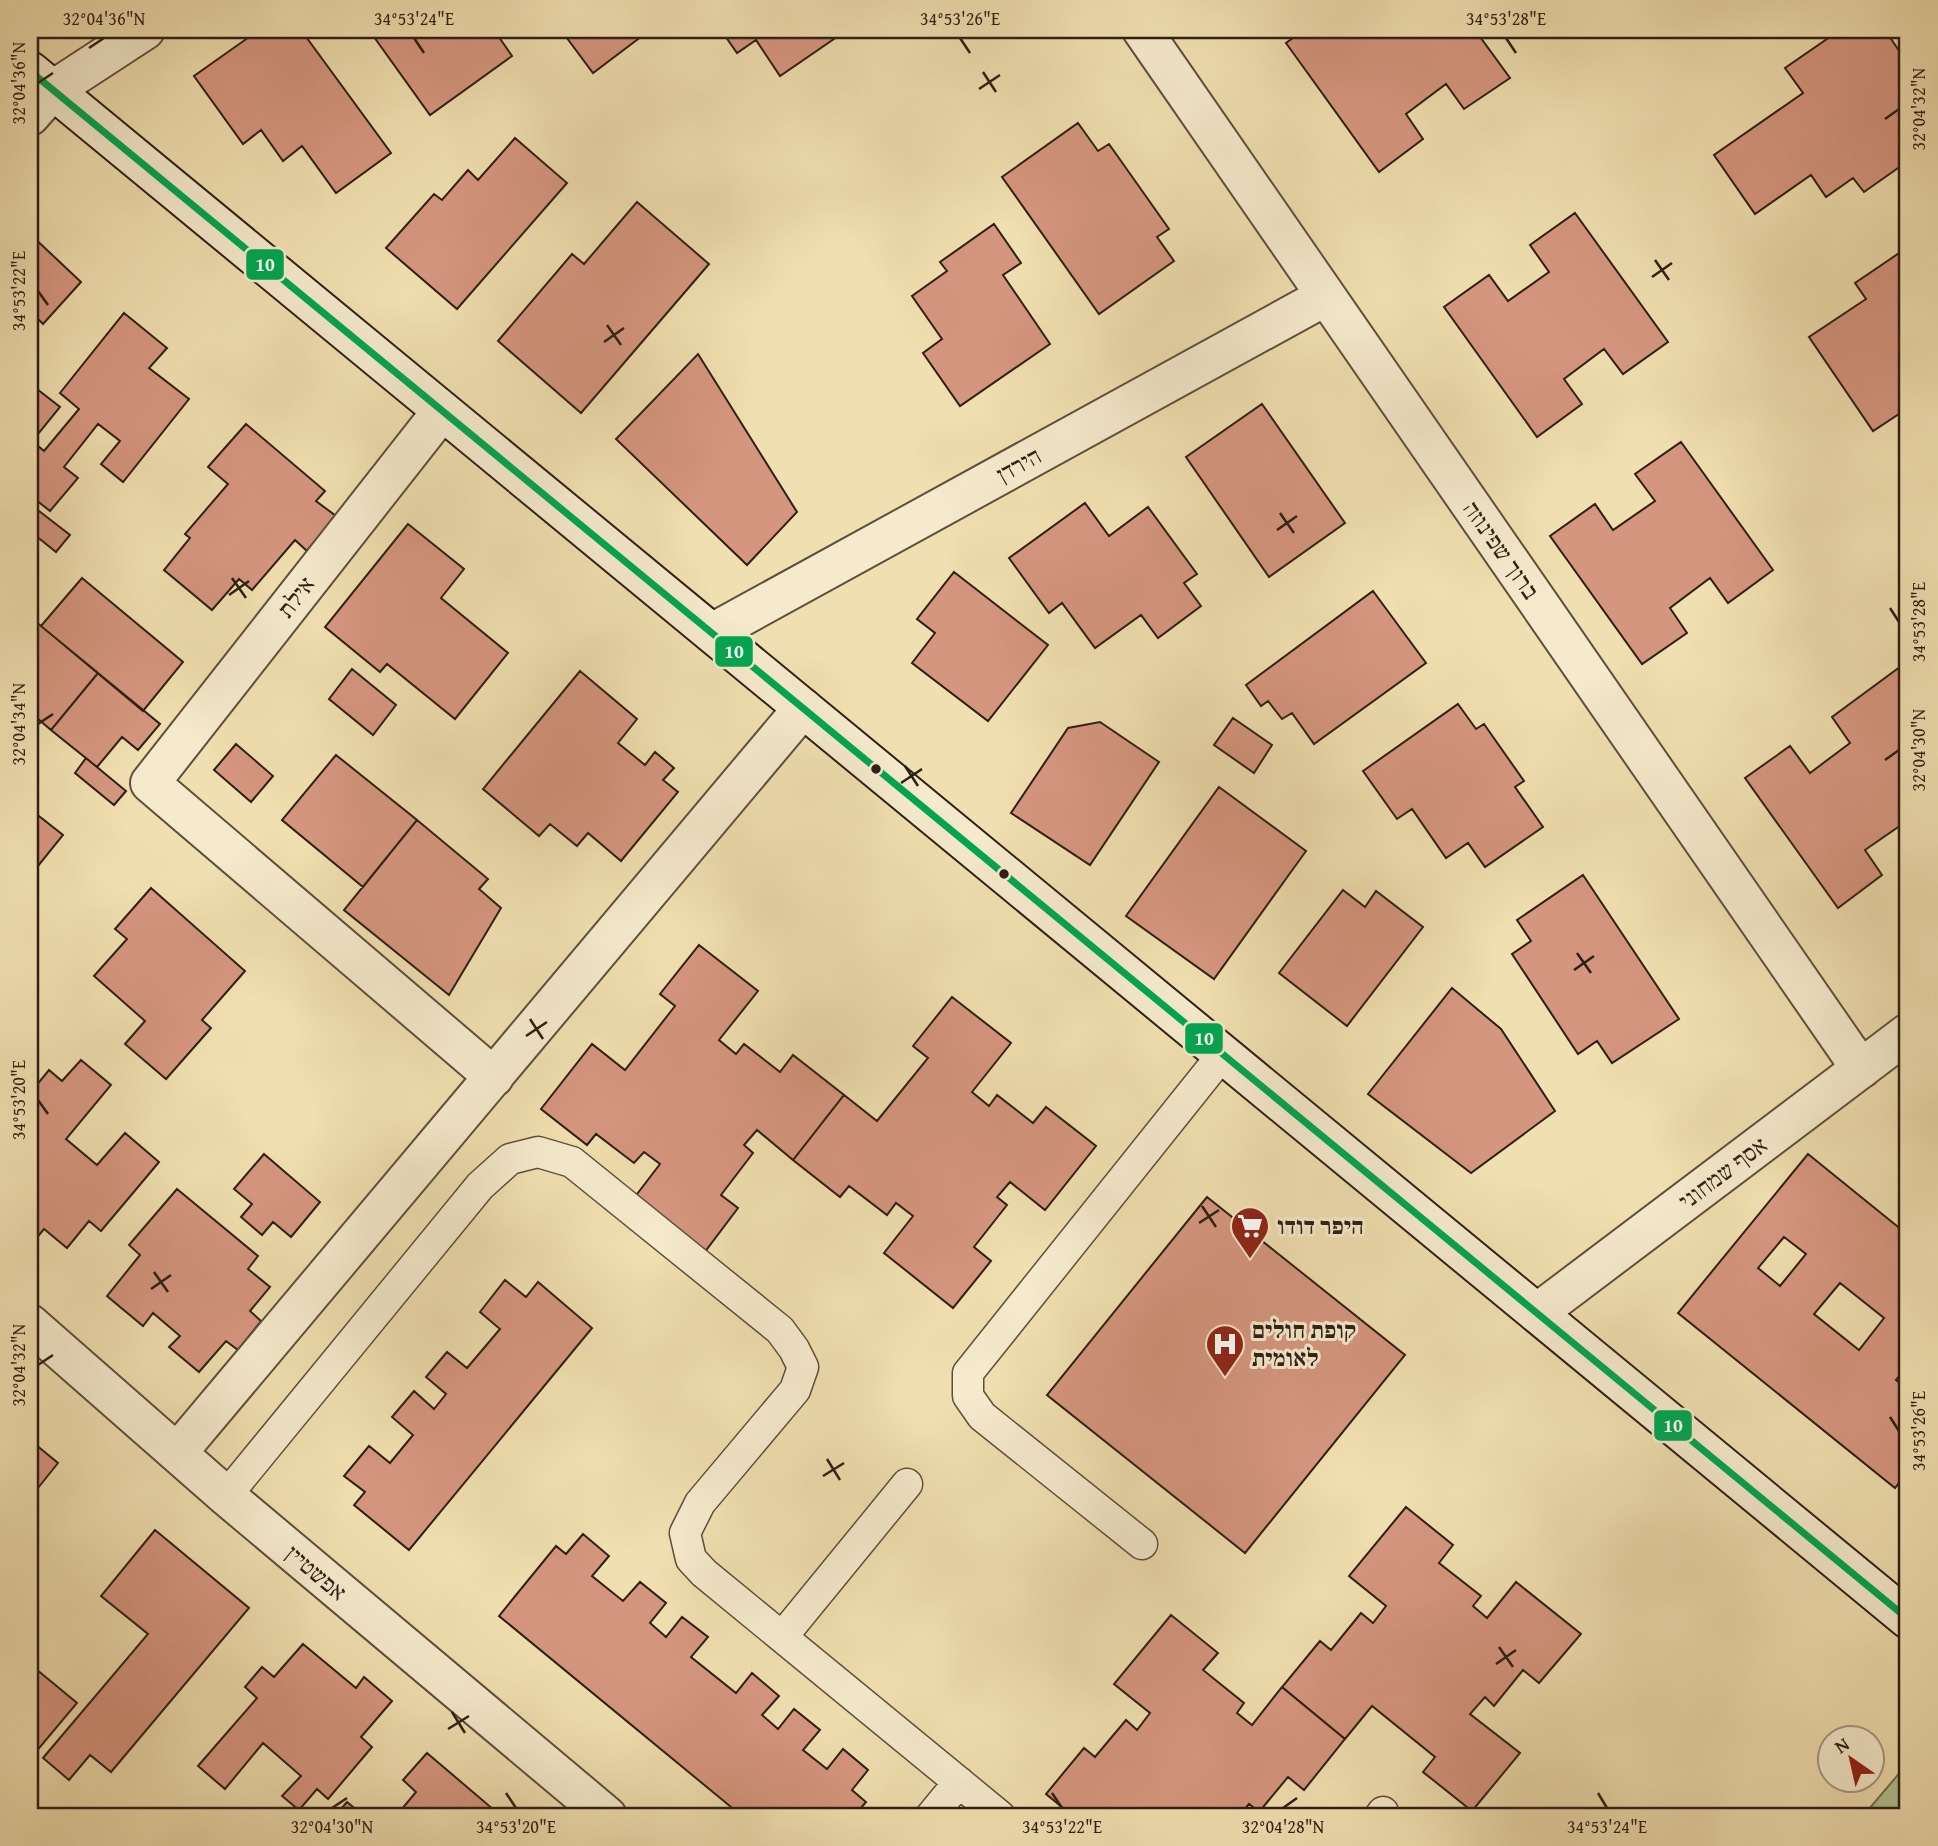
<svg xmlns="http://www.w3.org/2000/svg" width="1938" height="1846" font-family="'Gentium Book Plus','Frank Ruhl Libre',serif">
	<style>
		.green { fill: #b3c391; stroke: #707152; stroke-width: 2 }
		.building { fill: #d5967f; stroke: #2e1f14; stroke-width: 2; fill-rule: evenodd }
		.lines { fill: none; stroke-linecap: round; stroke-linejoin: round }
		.lane-casing { stroke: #5e4f3b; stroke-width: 33 }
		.street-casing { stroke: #5e4f3b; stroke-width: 42 }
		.secondary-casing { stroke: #2e1f14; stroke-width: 42 }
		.lane { stroke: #f5eacc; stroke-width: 30 }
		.street { stroke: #f5eacc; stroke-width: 38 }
		.secondary { stroke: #f5eacc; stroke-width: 38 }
		.bus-1-casing { stroke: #f5eacc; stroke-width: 12 }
		.bus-1 { stroke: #00a651; stroke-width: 7 }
		.ticks { fill: none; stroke: #2e1f14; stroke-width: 2.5 }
		.bus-dot { fill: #2e1f14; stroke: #f5eacc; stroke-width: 2.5 }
		.labels { text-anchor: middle; stroke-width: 6; stroke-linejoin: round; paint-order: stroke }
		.street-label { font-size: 24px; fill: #2e1f14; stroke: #f5eacc }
		.poi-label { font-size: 24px; font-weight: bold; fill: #2e1f14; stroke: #f5eacc; text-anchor: start }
		.line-badge { stroke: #f5eacc; stroke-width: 2.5 }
		.badge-label { font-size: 19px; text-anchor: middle; font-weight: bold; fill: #fff }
		.neatline { fill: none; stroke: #2e1f14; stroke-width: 2.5 }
		.ticks-label { font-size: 18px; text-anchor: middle; fill: #2e1f14 }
	</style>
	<rect width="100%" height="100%" fill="#f0dfb0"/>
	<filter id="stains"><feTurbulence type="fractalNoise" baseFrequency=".00286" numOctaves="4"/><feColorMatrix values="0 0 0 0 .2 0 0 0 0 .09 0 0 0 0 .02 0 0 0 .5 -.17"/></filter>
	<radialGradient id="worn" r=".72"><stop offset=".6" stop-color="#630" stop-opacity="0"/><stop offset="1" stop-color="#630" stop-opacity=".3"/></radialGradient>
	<!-- green -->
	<path class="green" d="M1908,1763V1816H1863Z"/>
	<!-- building -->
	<path class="building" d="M259,30H274L277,33L282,30H301L391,153L336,193L302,146L283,161L261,130L243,144L194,76Z
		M369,30H494L512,56L430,115Z
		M561,30H650L593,73Z
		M721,30H847L780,76L756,40L737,53Z
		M1304,30H1344L1349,37L1359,30H1475L1510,78L1464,109L1446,84L1406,114L1423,139L1379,172L1286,43Z
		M1840,30H1885L1908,64V161L1864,192L1853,178L1826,197L1811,175L1755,214L1714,155L1803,93L1785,68Z
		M1078,123L1098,151L1109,144L1169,229L1157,237L1174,261L1099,314L1002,177Z
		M515,138L567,183L457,309L386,248L434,194L442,200L468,170L478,180Z
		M637,202L709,264L581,413L498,341L572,254L584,264Z
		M1575,213L1668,342L1623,374L1604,349L1564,379L1582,404L1537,437L1444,307L1489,275L1508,301L1549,272L1530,245Z
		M994,224L1021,263L1003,275L1050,344L960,406L923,353L942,339L912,296L947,271L940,262Z
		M30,234L81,282L43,324L30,311Z
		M1908,247V408L1873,431L1809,337L1866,299L1855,283Z
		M124,313L167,348L149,368L189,399L123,482L101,464L120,441L98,424L64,467L78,478L50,511L36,500L30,508V455L37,445L44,451L79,409L60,393Z
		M698,354L797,512L747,565L616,439Z
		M37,389L60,407L30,444V398Z
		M1262,404L1345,523L1269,577L1186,457Z
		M246,424L325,491L316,501L336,516L307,551L295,540L252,590L239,579L212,610L164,570L190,538L185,534L228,484L208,467Z
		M1681,442L1773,570L1728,603L1710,578L1670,608L1687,633L1642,664L1550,536L1595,504L1613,530L1655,501L1635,474Z
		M1085,503L1109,536L1148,507L1197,574L1184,583L1201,606L1158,638L1141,615L1095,648L1062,603L1049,613L1009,558Z
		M39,511L70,535L56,552L30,531V523Z
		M408,524L464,569L441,598L508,653L455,719L387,664L380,672L325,627Z
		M954,572L1048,645L988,721L912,663L935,633L917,619Z
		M82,578L183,662L143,711L41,626Z
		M1373,591L1426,663L1314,744L1292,713L1282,719L1268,701L1261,706L1246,685Z
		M30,617L98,673L51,730L30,712Z
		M1908,661V823L1907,821L1865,850L1882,875L1838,908L1745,778L1790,746L1810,773L1850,743L1832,717Z
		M352,669L396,705L373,735L329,699Z
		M580,671L637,719L618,743L645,765L655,752L674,768L663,780L678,792L621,861L588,833L577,846L550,824L539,836L483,789Z
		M98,673L160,724L138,750L122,737L97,767L51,730Z
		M1458,704L1476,729L1484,724L1524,781L1515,787L1543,827L1485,867L1468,843L1446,858L1412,809L1397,819L1363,771Z
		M1233,718L1272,745L1254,773L1214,745Z
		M1100,722L1159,762L1090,865L1011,813L1068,728Z
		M236,744L273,776L251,802L214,770Z
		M336,755L417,820L363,887L282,820Z
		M86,758L126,791L114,805L75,773Z
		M1219,787L1306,851L1214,979L1126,916Z
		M30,809L63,835L30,876Z
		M417,820L488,879L479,889L501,908L449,995L344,910Z
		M1583,875L1679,1019L1612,1063L1597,1041L1578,1054L1512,954L1531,941L1517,920Z
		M151,888L245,971L202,1020L211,1028L166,1079L125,1044L145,1021L94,976L127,939L115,929Z
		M1343,890L1365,907L1376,891L1423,927L1347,1026L1279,973Z
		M699,945L758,991L719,1040L736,1054L744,1044L780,1072L793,1055L844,1095L793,1160L757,1130L744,1145L753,1153L721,1195L738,1208L701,1257L631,1202L660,1164L644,1152L634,1163L596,1134L587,1145L541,1109L592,1044L625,1070L675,1006L660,994Z
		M1452,988L1501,1029L1555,1111L1471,1173L1368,1094Z
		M952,997L1011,1043L972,1092L989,1106L997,1095L1033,1123L1046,1107L1096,1146L1045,1210L1010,1182L997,1197L1007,1205L974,1247L991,1261L953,1308L884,1253L913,1216L896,1203L887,1215L849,1186L840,1197L793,1160L844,1095L877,1121L928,1058L913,1046Z
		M81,1060L111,1085L66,1139L97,1165L125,1133L159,1162L101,1231L89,1221L67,1248L44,1229L30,1246V1093L49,1070L62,1081Z
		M264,1154L320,1202L291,1237L273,1222L262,1235L241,1217L252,1204L234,1189Z
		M1808,1154L1908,1235V1366L1896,1380L1908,1390V1471L1895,1488L1678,1313ZM1784,1237L1806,1254L1780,1286L1758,1268ZM1840,1283L1884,1318L1859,1350L1814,1314Z
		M177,1189L258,1256L248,1269L270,1287L250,1311L261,1321L238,1350L226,1341L199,1372L169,1347L180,1336L153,1313L143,1326L107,1296L140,1255L129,1245Z
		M1207,1197L1405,1355L1245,1553L1047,1395Z
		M505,1280L526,1297L538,1282L592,1328L409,1550L354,1505L365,1492L344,1476L369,1446L390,1463L413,1435L392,1417L414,1391L434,1409L446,1394L426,1377L447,1352L467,1368L500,1329L480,1312Z
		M30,1440L58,1463L30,1498Z
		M1406,1507L1453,1545L1439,1563L1481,1596L1473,1606L1487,1618L1516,1582L1581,1634L1539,1683L1523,1670L1494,1706L1485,1697L1470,1714L1520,1753L1472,1811L1423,1772L1435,1757L1372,1706L1345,1739L1282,1687L1320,1641L1331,1650L1361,1613L1373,1623L1386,1606L1349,1576Z
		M155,1530L249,1608L111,1772L90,1755L69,1780L43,1758L148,1634L101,1596Z
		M583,1534L609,1556L592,1576L623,1601L640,1582L666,1603L650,1623L666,1637L682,1617L708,1637L691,1657L736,1693L752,1673L779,1696L762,1715L778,1729L794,1709L820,1730L803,1750L827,1769L843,1749L868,1770L852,1790L866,1802L854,1816H742L499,1616L556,1546L566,1554Z
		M1171,1615L1218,1653L1203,1670L1244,1703L1237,1713L1252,1725L1282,1687L1345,1739L1304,1790L1288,1777L1259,1812L1249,1804L1239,1816H1141L1137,1813L1134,1816H1073L1046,1794L1084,1748L1095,1757L1126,1720L1137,1730L1150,1713L1114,1684Z
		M303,1644L356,1688L364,1677L392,1701L361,1737L372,1747L328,1799L317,1789L299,1810L282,1796L301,1776L263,1743L225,1789L198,1766L257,1698L245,1687L262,1667L274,1677Z
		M36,1669L77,1703L30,1759V1677Z
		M427,1753L501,1816H396L416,1792L403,1780Z
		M347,1802L364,1816H335Z"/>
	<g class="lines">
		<defs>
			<path id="lane" d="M226,1496L480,1186L510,1159L538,1152L572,1162L780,1330L794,1349L803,1367L795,1390L700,1503L685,1533L691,1559L704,1573L1000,1816
				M1142,1544L982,1416L968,1396V1373L1223,1054
				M782,1637L907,1484
				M931,1816L959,1782
				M1380,1816L1383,1812"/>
			<path id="street" d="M1142,30L1861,1069
				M30,116L53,90L145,30
				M442,411L150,783L494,1077
				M712,633L1326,296
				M1537,1313L1908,1033
				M30,1324L226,1496L607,1816
				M177,1453L803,708"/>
			<path id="secondary" d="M30,71L1908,1619"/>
		</defs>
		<!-- lane casing -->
		<use href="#lane" class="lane-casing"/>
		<!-- street casing -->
		<use href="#street" class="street-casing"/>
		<!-- secondary casing -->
		<use href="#secondary" class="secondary-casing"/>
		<!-- lane -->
		<use href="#lane" class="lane"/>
		<!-- street -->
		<use href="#street" class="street"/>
		<!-- secondary -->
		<use href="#secondary" class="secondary"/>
		<defs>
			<path id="bus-1" d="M30,71L1908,1619"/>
		</defs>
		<!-- bus-1 casing -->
		<use href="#bus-1" class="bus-1-casing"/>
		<!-- bus-1 -->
		<use href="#bus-1" class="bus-1"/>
	</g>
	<!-- ticks -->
	<path class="ticks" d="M414,38L424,53M960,38L970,53M1506,38L1516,53M89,48L104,38M983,72L996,92M38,83L53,73M979,89L1000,75M1885,119L1899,109M1655,260L1669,280M1652,277L1672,263M38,291L48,305M607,325L621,345M604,342L624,328M1280,513L1294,533M1277,530L1297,516M232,578L246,598M229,595L249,581M1890,608L1899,622M38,724L53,714M1885,760L1899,750M905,766L918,786M901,783L922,769M1577,953L1591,973M1574,970L1594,956M530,1019L543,1039M526,1036L547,1022M38,1100L48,1114M1202,1206L1216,1227M1199,1223L1219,1210M154,1272L168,1292M151,1289L171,1275M38,1365L53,1355M1890,1417L1899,1431M827,1459L840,1480M823,1476L844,1463M1499,1647L1513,1667M1496,1664L1516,1650M452,1712L465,1733M448,1729L469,1716M506,1793L516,1808M1052,1793L1062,1808M1598,1793L1607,1808M332,1808L347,1798M1283,1808L1297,1798"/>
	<!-- icons -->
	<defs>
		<symbol id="supermarket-pin" viewBox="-11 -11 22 30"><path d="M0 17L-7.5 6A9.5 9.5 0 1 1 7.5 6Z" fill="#8f2418" stroke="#f5eacc"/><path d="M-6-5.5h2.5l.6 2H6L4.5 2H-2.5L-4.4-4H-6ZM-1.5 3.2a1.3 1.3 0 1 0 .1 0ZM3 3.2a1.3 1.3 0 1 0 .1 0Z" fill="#fff"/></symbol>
		<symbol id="hospital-pin" viewBox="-11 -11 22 30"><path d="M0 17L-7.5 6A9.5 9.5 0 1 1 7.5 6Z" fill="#8f2418" stroke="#f5eacc"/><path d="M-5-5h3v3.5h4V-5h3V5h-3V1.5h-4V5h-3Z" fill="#fff"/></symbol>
	</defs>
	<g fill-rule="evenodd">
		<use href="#supermarket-pin" x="1228" y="1204" width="44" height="60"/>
		<use href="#hospital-pin" x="1203" y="1322" width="44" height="60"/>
	</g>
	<!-- markers -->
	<g class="bus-dot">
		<circle cx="876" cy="769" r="6"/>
		<circle cx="1004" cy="874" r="6"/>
	</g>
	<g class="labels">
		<!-- street labels -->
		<g class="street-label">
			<text transform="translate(1019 465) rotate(-29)" y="8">הירדן</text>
			<text transform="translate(1501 550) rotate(55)" y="8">ברוך שפינוזה</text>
			<text transform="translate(296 597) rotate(-52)" y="8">אילת</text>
			<text transform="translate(1723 1173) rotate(-37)" y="8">אסף שמחוני</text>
			<text transform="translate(316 1573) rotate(40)" y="8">אפשטיין</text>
		</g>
		<!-- poi labels -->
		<g class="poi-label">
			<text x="1277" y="1234">היפר דודו</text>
			<text x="1252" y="1338">קופת חולים<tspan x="1252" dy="28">לאומית</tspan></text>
		</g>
	</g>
	<g class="line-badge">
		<rect x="245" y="248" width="40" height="33" rx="7" fill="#00a651"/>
		<rect x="714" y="635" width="40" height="33" rx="7" fill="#00a651"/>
		<rect x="1184" y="1022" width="40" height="33" rx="7" fill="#00a651"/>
		<rect x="1653" y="1409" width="40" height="33" rx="7" fill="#00a651"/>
	</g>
	<g class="badge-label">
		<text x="265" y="271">10</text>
		<text x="734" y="658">10</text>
		<text x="1204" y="1045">10</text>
		<text x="1673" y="1432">10</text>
	</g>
	<!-- margin -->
	<rect width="1938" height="1846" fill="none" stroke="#f0dfb0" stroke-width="77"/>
	<!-- north arrow -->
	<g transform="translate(1851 1759) rotate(326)"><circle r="33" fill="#f5eacc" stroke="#a59982" stroke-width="2"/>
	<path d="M0-5L12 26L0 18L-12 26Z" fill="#8f2418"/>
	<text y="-10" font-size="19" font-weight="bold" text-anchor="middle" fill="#2e1f14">N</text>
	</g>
	<rect x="38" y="38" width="1861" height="1770" class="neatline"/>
	<g class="ticks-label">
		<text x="104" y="25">32°04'36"N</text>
		<text x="414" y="25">34°53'24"E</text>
		<text x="960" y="25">34°53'26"E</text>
		<text x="1506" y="25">34°53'28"E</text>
		<text transform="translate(19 83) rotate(-90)" y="6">32°04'36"N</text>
		<text transform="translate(1919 109) rotate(-90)" y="6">32°04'32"N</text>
		<text transform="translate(19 291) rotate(-90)" y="6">34°53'22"E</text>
		<text transform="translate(1919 622) rotate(-90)" y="6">34°53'28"E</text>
		<text transform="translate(19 724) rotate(-90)" y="6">32°04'34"N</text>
		<text transform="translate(1919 750) rotate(-90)" y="6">32°04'30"N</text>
		<text transform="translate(19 1100) rotate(-90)" y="6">34°53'20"E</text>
		<text transform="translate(19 1365) rotate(-90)" y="6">32°04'32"N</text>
		<text transform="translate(1919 1431) rotate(-90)" y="6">34°53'26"E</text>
		<text x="332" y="1833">32°04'30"N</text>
		<text x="516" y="1833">34°53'20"E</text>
		<text x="1062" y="1833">34°53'22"E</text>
		<text x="1283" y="1833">32°04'28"N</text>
		<text x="1607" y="1833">34°53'24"E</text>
	</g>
	<rect width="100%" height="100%" filter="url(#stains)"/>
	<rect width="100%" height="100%" fill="url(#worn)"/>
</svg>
